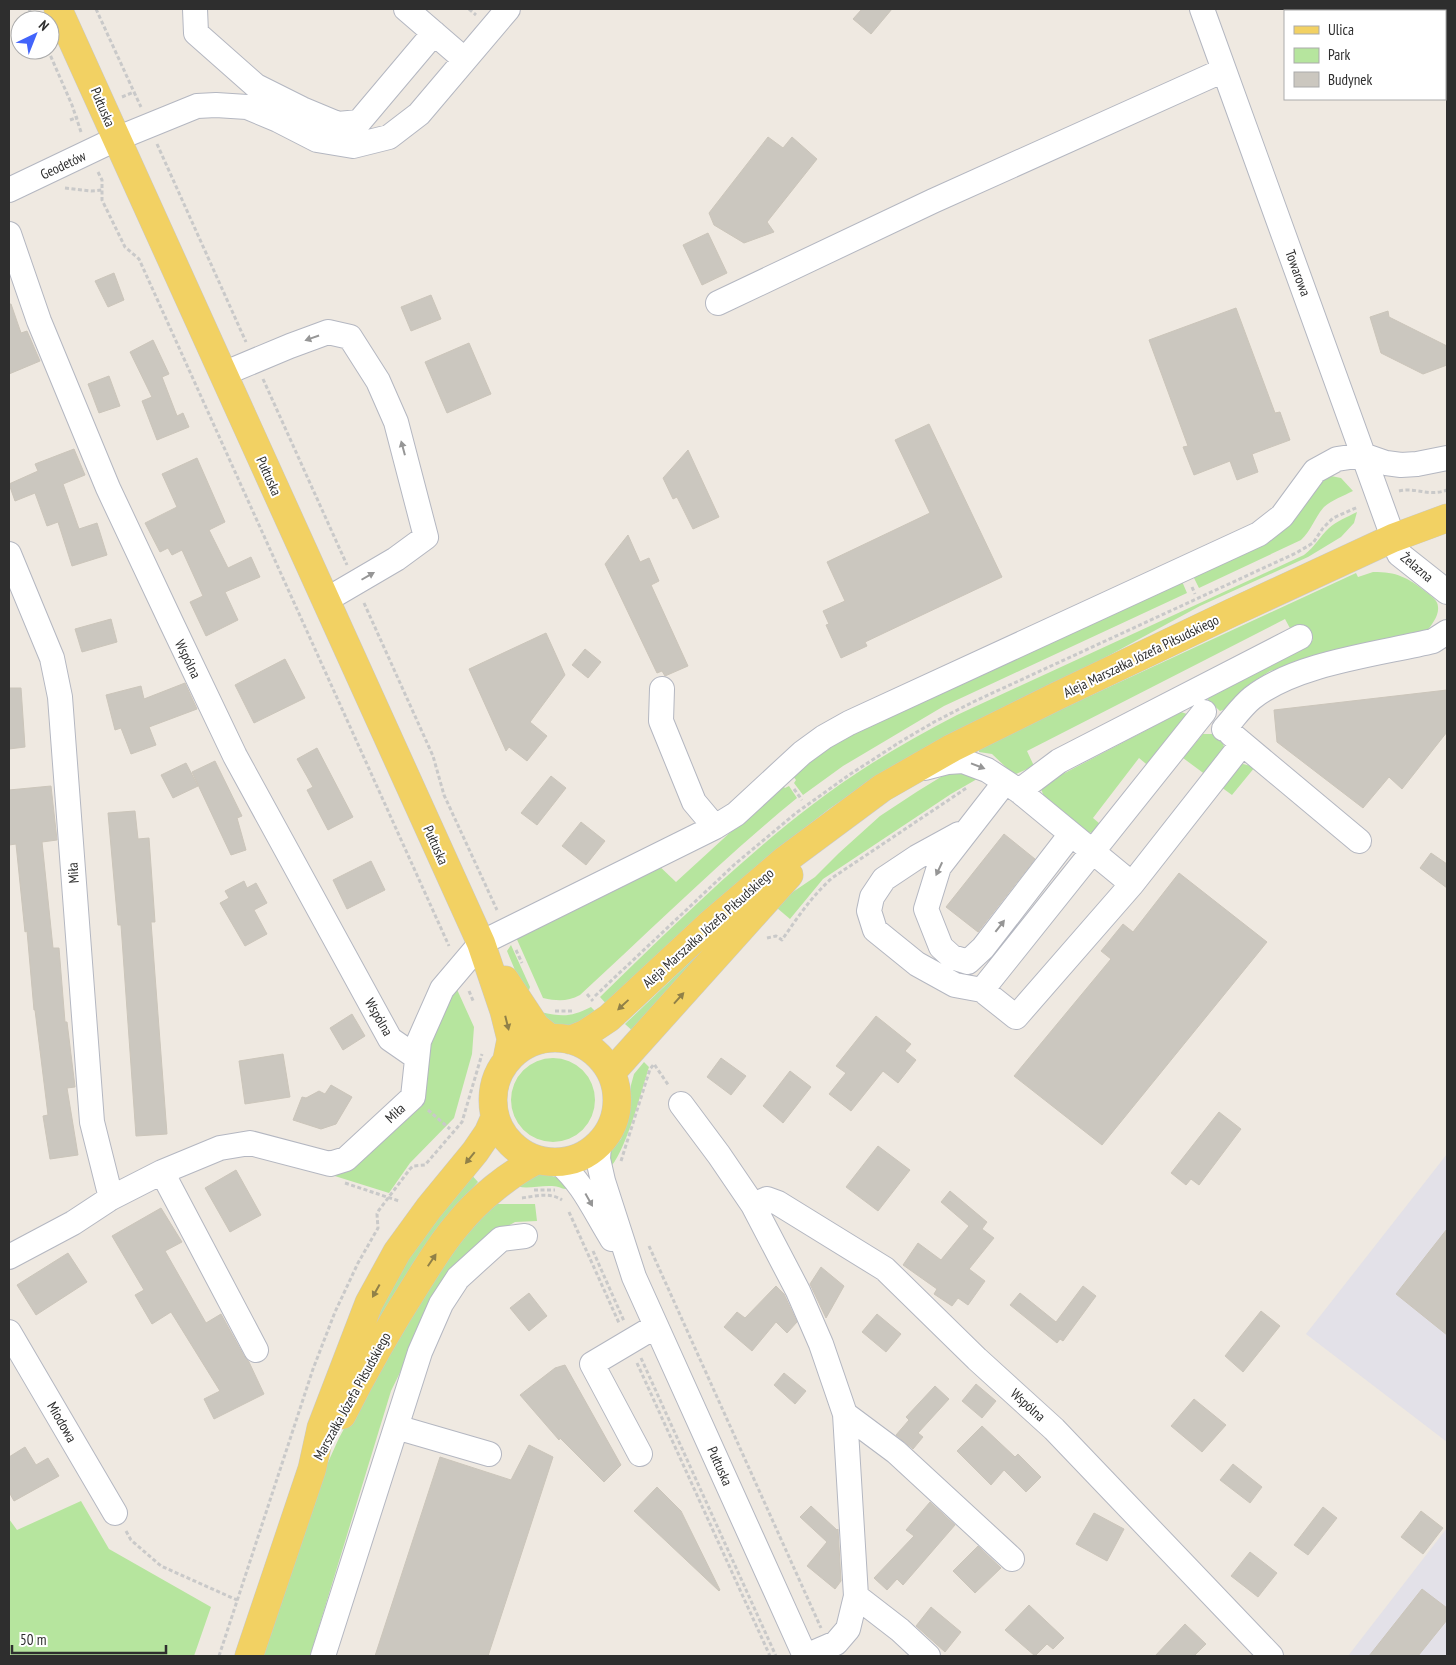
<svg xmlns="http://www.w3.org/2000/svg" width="1456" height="1665" font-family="'PT Sans Narrow',sans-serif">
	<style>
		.industrial { fill: #e3e1e8 }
		.green { fill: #b6e59e }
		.building { fill: #cbc7bf; stroke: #cbc5ba }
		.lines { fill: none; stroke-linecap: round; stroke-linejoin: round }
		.minor-casing { stroke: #b4b7c1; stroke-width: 26 }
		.major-casing { stroke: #c9c9c9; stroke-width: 29 }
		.path { stroke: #c9c9c9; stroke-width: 3; stroke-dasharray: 4 2.5; stroke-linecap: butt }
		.minor { stroke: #fff; stroke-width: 24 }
		.major { stroke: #f2d163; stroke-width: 28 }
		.oneway { fill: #969696 }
		.oneway2 { fill: #908048 }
		.labels { text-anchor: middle; stroke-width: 4; stroke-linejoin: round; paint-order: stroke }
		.street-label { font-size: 14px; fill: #2e2e2e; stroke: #fff }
	</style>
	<rect width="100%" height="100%" fill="#efe9e1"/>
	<!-- industrial -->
	<path class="industrial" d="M1447,1154V1442L1306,1334Z
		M1447,1528V1656H1348Z"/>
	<!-- green -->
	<path class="green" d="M1331,476L1341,478L1353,491C1343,496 1332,500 1324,507C1315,517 1311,531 1301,540L1199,588L1192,574L1323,479Z
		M1357,512L1354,523L1341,537L1308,557L1200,606L1097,662L930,745L879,775L829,809L774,852L609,1007L600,997C668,931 736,863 812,805C857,770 907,741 957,715L1304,555C1315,547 1320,536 1329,528C1337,521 1347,517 1357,512Z
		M1373,572C1397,572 1407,577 1426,592C1431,596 1438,600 1438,607C1439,616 1432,624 1427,631L1412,633L1270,671L1250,684L1228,708L1220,711L1208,700L1209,694L1313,640L1305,625L1292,632L1285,619L1027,751L1034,766L1016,774L1011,772L992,754L979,752V747L1356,573L1358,577Z
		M1181,579L1187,593L944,706L843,766L803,795L794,783L796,780L792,775L833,744L858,729Z
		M1181,712L1187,714L1188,721L1151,768L1139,758L1093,818L1106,829L1093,833L1086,832L1045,799L1041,789L1042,785Z
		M1203,734H1216C1234,751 1218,761 1206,775L1183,758Z
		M1243,764L1255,767L1232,795L1221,787L1239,765Z
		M960,771L977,776V779L951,794L823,879L790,919L777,908L784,898L815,877L839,853L880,816L918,791L949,772Z
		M782,785L785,788L789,786L797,798C721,860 652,929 580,995C567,1002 557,1001 543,998L515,935L655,862L676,882Z
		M711,942L636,1034L625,1024Z
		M511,945L530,987L529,990L525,994L507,951Z
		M455,985L474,1027L472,1054L454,1118L410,1163L389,1193L322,1172L376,1146Z
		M591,1007L600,1016C586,1022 566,1035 551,1024C547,1021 544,1016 541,1012C563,1017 571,1017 591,1007Z
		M511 1100a42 42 0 1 1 84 0a42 42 0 1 1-84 0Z
		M644,1062L649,1067C641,1092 626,1153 608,1170V1154L621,1139L625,1125L631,1085L634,1074Z
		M469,1172L478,1182L438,1228L373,1332L389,1287Z
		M533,1174C552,1174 558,1176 572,1189C561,1190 560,1186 552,1186C538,1185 524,1191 511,1184Z
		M494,1204H535L537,1221L515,1222L487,1238L442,1286L391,1391L310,1656H261L320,1480L339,1438L404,1318L461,1231Z
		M81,1501L109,1549L211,1607L194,1656H9V1519L17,1530Z"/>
	<!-- building -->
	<path class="building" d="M862,9H892L871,34L853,19Z
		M768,137L783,148L792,137L817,159L767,222L774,232L744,243L714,225L709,213Z
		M708,233L727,273L702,285L683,245Z
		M114,273L124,300L108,307L95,281Z
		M431,295L441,319L411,331L401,307Z
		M9,304H11L21,333L27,331L40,361L9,374Z
		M1236,308L1275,413L1280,412L1290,440L1252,454L1258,472L1237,480L1230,461L1194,475L1183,447L1188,446L1149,340Z
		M1388,311L1389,317L1447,346V365L1423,374L1381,353L1370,317Z
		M153,340L169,374L162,377L177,416L183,413L189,427L157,440L142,401L152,397L130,352Z
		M469,343L491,394L447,413L425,362Z
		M109,376L120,406L99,413L88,384Z
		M929,424L1002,577L865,642L867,646L841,658L826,625L829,624L823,611L845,601L827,562L930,513L895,440Z
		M74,449L85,475L63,484L79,529L97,523L107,555L72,566L58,522L47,526L35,493L15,501L9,484L38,471L35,464Z
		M688,450L719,517L693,529L677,497L673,499L663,478Z
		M197,458L225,522L209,530L228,568L251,557L260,577L225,592L238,620L206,636L190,602L203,596L182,550L172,555L168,548L160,552L145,523L177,507L162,474Z
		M628,535L640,562L649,558L659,581L651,585L688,666L665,676L662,671L657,673L605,564Z
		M111,619L117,642L82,652L75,629Z
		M546,633L565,675L530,722L547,736L527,761L509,747L506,751L469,669Z
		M585,649L601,662L588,678L572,665Z
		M285,659L305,698L254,723L235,685Z
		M185,683L197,709L149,727L156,745L131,754L121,728L115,730L106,695L141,686L144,699Z
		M9,688H21L25,747L9,749Z
		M1447,690V732L1402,789L1389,777L1363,808L1277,742L1274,710Z
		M317,748L353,817L328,830L307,790L313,787L297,759Z
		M215,761L242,816L237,818L246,850L231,855L192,772Z
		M186,763L198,786L173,798L161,775Z
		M551,776L566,788L537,825L521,813Z
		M51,786L57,840L42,842L53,948H59L65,1022H67L75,1087L67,1088L78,1155L50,1159L43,1116L48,1115L35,1010H34L27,931L25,932L16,844L9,845V790Z
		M135,811L138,839L149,838L155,922H151L167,1134L136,1136L121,925H118L108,813Z
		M581,822L605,841L586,865L562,846Z
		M1004,834L1035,859L978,932L946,907Z
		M1431,853L1447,864V888L1420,868Z
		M371,861L385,890L347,909L333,880Z
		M1179,873L1267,942L1102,1145L1014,1076L1111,959L1101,951L1123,924L1133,932Z
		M244,881L247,888L256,883L267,903L254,910L267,934L245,946L220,903L229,898L225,891Z
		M352,1014L365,1036L343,1050L330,1028Z
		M876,1016L911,1044L905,1051L916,1060L898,1083L883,1071L851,1111L829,1094L846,1073L836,1066Z
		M283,1054L290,1097L245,1104L239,1061Z
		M721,1058L746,1076L731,1095L707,1077Z
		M790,1071L811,1087L783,1123L763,1106Z
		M331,1085L352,1097L336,1124L321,1129L293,1120L302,1097L306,1098L319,1091L325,1094Z
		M1219,1112L1241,1129L1199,1185L1191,1179L1186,1185L1171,1173Z
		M878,1146L910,1170L878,1211L846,1187Z
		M236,1170L261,1215L230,1232L205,1188Z
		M950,1191L987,1222L982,1229L994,1238L969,1269L985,1281L968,1305L958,1298L952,1306L934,1294L937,1289L903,1265L918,1243L941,1260L969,1226L941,1202Z
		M161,1208L182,1242L165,1251L206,1323L221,1314L244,1356L249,1362L264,1394L214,1419L204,1399L220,1391L171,1312L152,1324L135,1295L144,1290L112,1236Z
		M1447,1229V1335L1396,1294Z
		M68,1253L87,1282L36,1315L17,1285Z
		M821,1267L844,1286L826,1318L810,1284Z
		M776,1286L784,1294L797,1322L787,1333L776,1322L752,1351L724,1327L737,1312L745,1318Z
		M1083,1286L1096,1296L1063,1341L1060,1339L1057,1343L1010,1305L1020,1293L1056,1322Z
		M529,1293L547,1316L529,1331L510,1308Z
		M1261,1311L1280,1326L1243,1372L1225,1356Z
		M877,1314L901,1334L886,1352L862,1332Z
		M565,1365L621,1465L604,1482L560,1438L559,1440L520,1395L555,1368Z
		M784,1373L806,1391L795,1404L774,1385Z
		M976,1384L996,1401L982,1418L962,1401Z
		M935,1386L949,1399L918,1433L923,1437L913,1449L896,1435L909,1420L906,1417Z
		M1194,1399L1226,1425L1202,1452L1171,1426Z
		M982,1426L1015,1457L1018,1454L1041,1477L1026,1492L1004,1470L991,1485L957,1451Z
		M529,1445L553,1457L488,1656H375L440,1457L511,1480Z
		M25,1447L36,1465L48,1458L59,1476L14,1501L9,1492V1457Z
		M1233,1464L1262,1487L1250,1503L1220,1480Z
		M657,1487L681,1511L720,1590L719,1591L634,1511Z
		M930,1502L955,1525L903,1585L897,1579L887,1590L874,1578L914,1536L906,1530Z
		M811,1506L837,1530L838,1529L841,1581L835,1589L807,1566L827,1542L800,1517Z
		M1323,1507L1337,1518L1308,1555L1294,1545Z
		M1421,1511L1443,1528L1423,1554L1401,1537Z
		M1094,1513L1124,1529L1107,1561L1076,1544Z
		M978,1546L1001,1568L975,1593L953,1571Z
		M1250,1552L1277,1573L1258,1597L1231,1576Z
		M1422,1589L1447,1608V1620L1418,1656H1369Z
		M1029,1605L1064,1638L1053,1649L1047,1644L1035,1656L1005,1630Z
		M931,1607L961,1632L945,1652L916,1626Z
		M1185,1624L1206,1644L1194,1656H1155Z"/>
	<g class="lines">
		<defs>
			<path id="minor" d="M195,9L196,33L256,86L302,109L338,124L359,122L434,33
				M406,9L464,59
				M1202,9L1399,554L1447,592
				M9,190L116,139L197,106L216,105L247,107L278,120L317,140L353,146L389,137L419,114L508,9
				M9,234L39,321L108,488L172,624L235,756L390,1039L416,1057
				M718,303L933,201L1224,70
				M223,374L290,346L328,332L350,337L378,381L396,422L426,537L396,559L326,600
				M9,554L52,658L60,697L92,1122L111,1198
				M662,689L661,721L694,802L715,827
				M1204,712L982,990L1016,1017L1132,884L1242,744
				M1224,729C1233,719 1242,706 1252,698C1296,663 1379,654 1433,641L1447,632
				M1231,734L1359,841
				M925,768L948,762L963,761L987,770L1019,791L1132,884
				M1005,782L939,867L926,909L941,947L952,957L968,962L983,948L1071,834
				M1019,791L1059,761L1300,637
				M959,834L917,857L884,879L872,897L869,911L875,930L917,964L955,985L982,990
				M681,1104L719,1155L753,1205
				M599,1145L598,1159L603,1181L634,1277L805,1656
				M559,1163C583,1183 595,1212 612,1239
				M162,1172L256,1350
				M9,1257L73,1223L111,1198L162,1172L220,1148L250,1143L330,1164L346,1159L413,1097L419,1041L442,989L481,943L715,827L736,814L802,753L824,737L849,723L1259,534L1282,516L1315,471L1337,459L1363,455L1386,463L1401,465L1417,464L1447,458
				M9,1332L115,1513
				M845,1414L896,1452L1012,1559
				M396,1427L489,1454
				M640,1454L592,1364L656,1326
				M856,1596L900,1630L928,1656
				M323,1656L420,1352L441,1304L458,1278L501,1239L525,1236
				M806,1656L836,1643L848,1629L856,1596L845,1414L821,1344L798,1291L753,1205L767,1199L778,1203L885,1269L977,1359L1054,1429L1271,1656"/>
			<path id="major" d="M58,9L481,943L504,1011L511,1039L507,1059
				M505,980L536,1027L550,1038
				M493 1100a62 62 0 1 1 124 0a62 62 0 1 1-124 0Z
				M570,1040L585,1034L609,1018L709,925L785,860L882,788L952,748L1057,696L1231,613L1393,538L1447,518
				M611,1073L789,875
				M342,1415C365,1369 391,1324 419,1280C431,1261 443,1241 458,1224C478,1199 509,1174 537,1160
				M249,1656L312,1469L321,1428L369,1303L397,1252L429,1208L475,1152L488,1133L495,1117"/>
		</defs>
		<!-- minor casing -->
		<use href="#minor" class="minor-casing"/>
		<!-- major casing -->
		<use href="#major" class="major-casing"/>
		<!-- path -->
		<path class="path" d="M29,9L34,20
			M96,9L134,92
			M469,9L476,15
			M48,50L72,105L81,132
			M122,97L134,92L141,107
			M70,120L78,117
			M157,144L246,342
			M98,172L102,180V200L125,247L139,259L449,946
			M65,188L91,191L102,190
			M263,379L347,565
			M1399,491C1417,487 1428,497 1447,490
			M1192,587L1195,594
			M364,603L433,756L444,795L497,910
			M794,789L802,800
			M767,938L776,936L782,940C797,918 812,896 832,878L968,787
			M516,950L522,963
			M469,991L474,1003
			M587,994L593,1001
			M595,996L735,864L796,813L849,775L900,742L934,722L973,702L1296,553L1313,543L1323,528L1333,518L1358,507
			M555,1011H574
			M428,1110L450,1129
			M621,1161L650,1069L654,1064L669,1086
			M345,1183L399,1201
			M534,1190H555
			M522,1198C536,1196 550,1192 562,1200
			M569,1212L619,1323
			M649,1246L821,1628
			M593,1251L624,1321
			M641,1358L776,1656
			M637,1363L770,1656
			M126,1531L131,1540L161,1566L237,1600
			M219,1656L313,1369L335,1312L358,1263L378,1228L377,1214L379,1210L410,1169L413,1166L425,1165L462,1122L482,1054"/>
		<!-- minor -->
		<use href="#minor" class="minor"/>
		<!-- major -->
		<use href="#major" class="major"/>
	</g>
	<!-- one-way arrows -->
	<defs><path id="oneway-solid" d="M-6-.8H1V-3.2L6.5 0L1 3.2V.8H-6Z" transform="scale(1.25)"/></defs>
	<g class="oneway">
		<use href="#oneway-solid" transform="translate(312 338) rotate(161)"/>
		<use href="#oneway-solid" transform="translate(403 448) rotate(-105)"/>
		<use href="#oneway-solid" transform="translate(368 576) rotate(-30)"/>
		<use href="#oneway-solid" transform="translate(978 766) rotate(21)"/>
		<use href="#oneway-solid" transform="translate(939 869) rotate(115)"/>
		<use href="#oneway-solid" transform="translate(1000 926) rotate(-52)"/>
		<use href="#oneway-solid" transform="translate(589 1200) rotate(61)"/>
	</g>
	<g class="oneway2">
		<use href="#oneway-solid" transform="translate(679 998) rotate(-48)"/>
		<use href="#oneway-solid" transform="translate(623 1005) rotate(137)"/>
		<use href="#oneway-solid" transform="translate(507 1023) rotate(76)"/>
		<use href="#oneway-solid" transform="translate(470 1158) rotate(129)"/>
		<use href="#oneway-solid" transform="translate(432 1260) rotate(-56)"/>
		<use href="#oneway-solid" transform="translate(376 1291) rotate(119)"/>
	</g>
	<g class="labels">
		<!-- street labels -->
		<g class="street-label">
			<text transform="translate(103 107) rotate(67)" y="5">Pułtuska</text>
			<text transform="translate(63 165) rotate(-25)" y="5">Geodetów</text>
			<text transform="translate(1298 273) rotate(70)" y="5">Towarowa</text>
			<text transform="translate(269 476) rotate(66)" y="5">Pułtuska</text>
			<text transform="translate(1417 567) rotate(40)" y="5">Żelazna</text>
			<text transform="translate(1141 656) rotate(-26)" y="5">Aleja Marszałka Józefa Piłsudskiego</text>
			<text transform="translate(188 659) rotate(64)" y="5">Wspólna</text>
			<text transform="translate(436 845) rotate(66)" y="5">Pułtuska</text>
			<text transform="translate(73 873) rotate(-94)" y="5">Miła</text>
			<text transform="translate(708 928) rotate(-42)" y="5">Aleja Marszałka Józefa Piłsudskiego</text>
			<text transform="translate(379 1017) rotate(60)" y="5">Wspólna</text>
			<text transform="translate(395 1113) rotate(-43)" y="5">Miła</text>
			<text transform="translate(352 1396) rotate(-61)" y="5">Marszałka Józefa Piłsudskiego</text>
			<text transform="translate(1028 1405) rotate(42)" y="5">Wspólna</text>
			<text transform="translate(62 1422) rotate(60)" y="5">Miodowa</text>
			<text transform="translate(720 1466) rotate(66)" y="5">Pułtuska</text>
		</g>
	</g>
	<!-- border -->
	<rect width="1456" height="1665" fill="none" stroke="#2e2e2e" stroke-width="20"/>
	<!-- legend -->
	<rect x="1284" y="10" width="162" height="90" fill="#ffffff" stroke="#ababab"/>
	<rect x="1294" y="26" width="25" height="8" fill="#f2d163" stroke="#ababab"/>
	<text x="1328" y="35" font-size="15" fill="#2e2e2e">Ulica</text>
	<rect x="1294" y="48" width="25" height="15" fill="#b6e59e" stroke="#ababab"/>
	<text x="1328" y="60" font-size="15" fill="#2e2e2e">Park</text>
	<rect x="1294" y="72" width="25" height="15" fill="#cbc7bf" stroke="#ababab"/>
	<text x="1328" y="85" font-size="15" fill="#2e2e2e">Budynek</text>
	<!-- north arrow -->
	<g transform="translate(35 35) rotate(43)"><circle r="24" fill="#ffffff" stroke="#ababab"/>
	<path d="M0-4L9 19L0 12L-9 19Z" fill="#4264fb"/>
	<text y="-8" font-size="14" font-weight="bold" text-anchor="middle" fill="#2e2e2e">N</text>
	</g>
	<!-- scale -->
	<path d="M12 1645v8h154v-8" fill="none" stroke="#2e2e2e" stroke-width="2.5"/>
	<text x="20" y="1645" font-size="15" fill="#2e2e2e" stroke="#ffffff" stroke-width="4" paint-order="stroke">50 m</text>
</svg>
